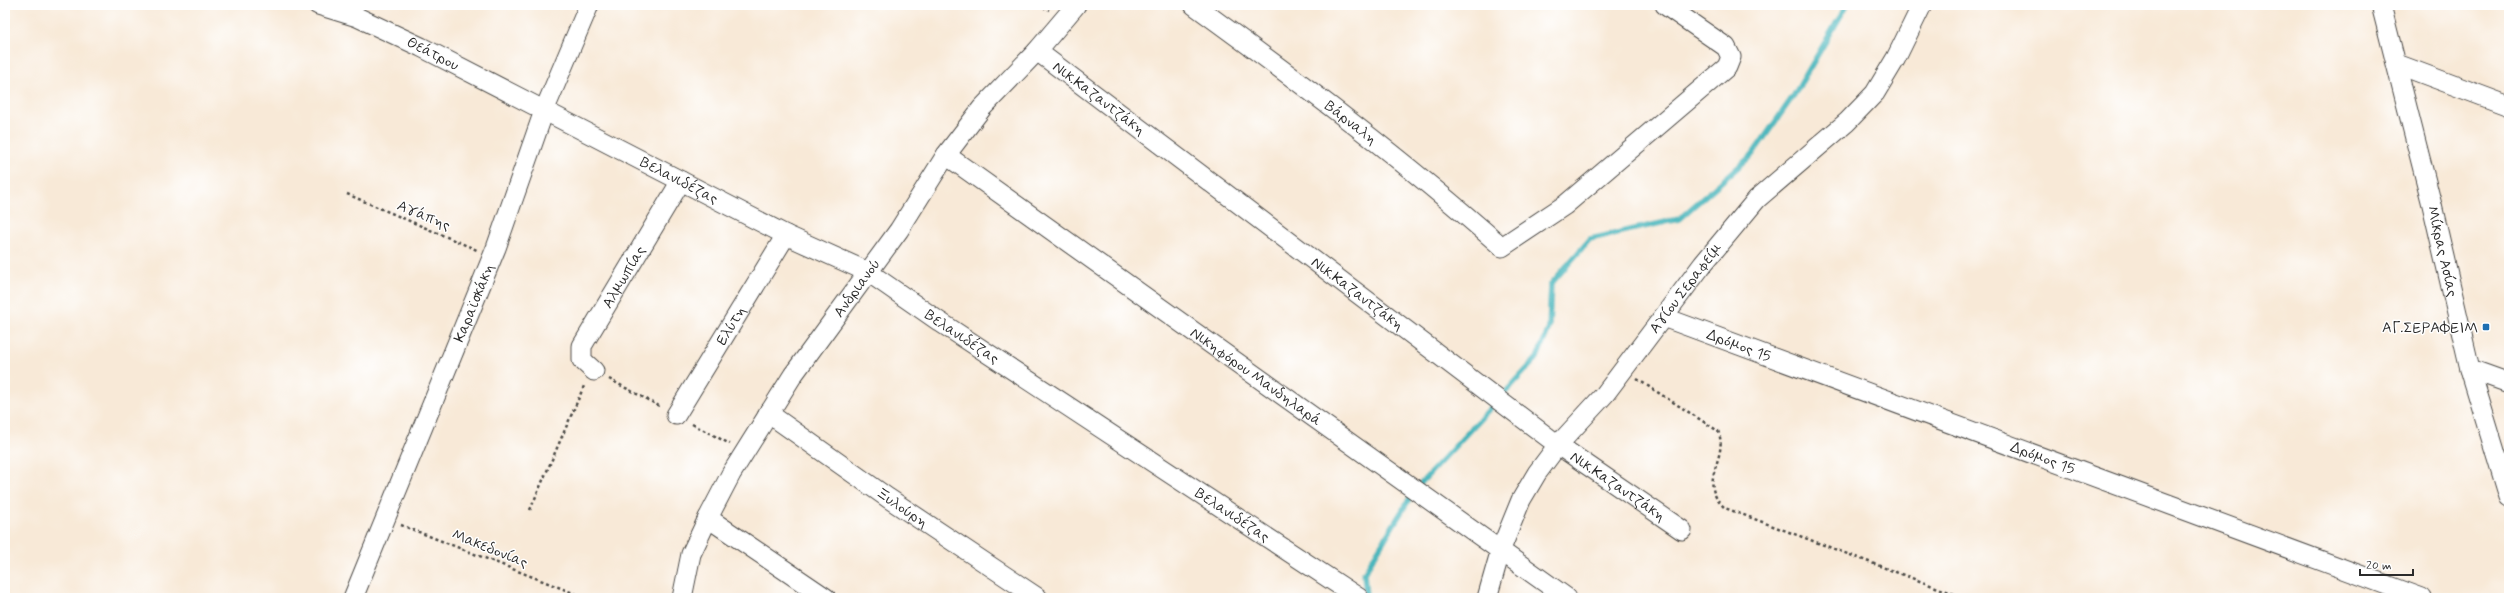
<svg xmlns="http://www.w3.org/2000/svg" width="2514" height="603" font-family="Mynerve,sans-serif">
	<style>
		.lines { fill: none; stroke-linecap: round; stroke-linejoin: round }
		.stream { stroke: #44b4ba; stroke-width: 5.5 }
		.minor-casing { stroke: #4a4845; stroke-width: 21 }
		.path { stroke: #4a4845; stroke-width: 2.5; stroke-dasharray: 3 3; stroke-linecap: butt }
		.minor { stroke: #fff; stroke-width: 19 }
		.poi-dot { fill: #1f6fb2; stroke: #fff; stroke-width: 1.5 }
		.labels { text-anchor: middle; stroke-width: 3; stroke-linejoin: round; paint-order: stroke }
		.street-label { font-size: 15px; fill: #2b2b2b; stroke: #fff }
		.poi-label { font-size: 15px; fill: #2b2b2b; stroke: #fff; text-anchor: end }
	</style>
	<rect width="100%" height="100%" fill="#fff"/>
	<filter id="ink" filterUnits="userSpaceOnUse"><feTurbulence type="fractalNoise" baseFrequency=".025" numOctaves="2"/><feDisplacementMap in="SourceGraphic" scale="8" xChannelSelector="R" yChannelSelector="G"/><feConvolveMatrix kernelMatrix="1 2 1 2 8 2 1 2 1" color-interpolation-filters="sRGB"/></filter>
	<filter id="wash" filterUnits="userSpaceOnUse"><feTurbulence type="fractalNoise" baseFrequency=".012" numOctaves="4" result="noise"/><feDisplacementMap in="SourceGraphic" scale="16" xChannelSelector="R" yChannelSelector="G"/><feGaussianBlur stdDeviation="0.9" result="paint"/><feColorMatrix in="noise" values="0 0 0 0 0 0 0 0 0 0 0 0 0 0 0 0 0 1.4 0 .05"/><feComposite in="paint" operator="in"/></filter>
	<g filter="url(#wash)">
		<rect width="100%" height="100%" fill="#f8e9d7"/>
		<g class="lines">
			<!-- stream -->
			<path class="stream" d="M1501,397L1537,358L1549,328L1551,284L1590,239L1679,219L1752,155L1794,95L1847,5
				M1421,483L1495,403
				M1366,597L1364,573L1410,498"/>
		</g>
	</g>
	<g filter="url(#ink)">
		<g class="lines">
			<defs>
				<g id="minor">
					<path id="s1" d="M318,5L357,17L421,47L786,235L868,272L940,322L1359,598"/>
					<path id="s2" d="M1194,5C1300,82 1404,160 1502,247L1565,205L1727,67L1731,57L1726,47L1665,5"/>
					<path id="s3" d="M2381,5L2432,205L2470,369L2509,497"/>
					<path id="s4" d="M1037,51L1558,445L1682,530"/>
					<path d="M2397,64L2509,106"/>
					<path id="s5" d="M946,155L1567,598"/>
					<path id="s6" d="M1663,317L2422,598"/>
					<path d="M2470,369L2509,383"/>
					<path id="s7" d="M594,371L582,360V346L681,181"/>
					<path id="s8" d="M768,413L888,498L1038,598"/>
					<path id="s9" d="M676,415L786,235"/>
					<path d="M708,518L826,598"/>
					<path id="s10" d="M353,598L496,248L544,111L589,5"/>
					<path id="s11" d="M682,598L691,554L708,518L731,474L793,375L899,230L946,155L982,108L1037,51L1076,5"/>
					<path id="s12" d="M1487,598L1501,549L1521,500L1537,473L1558,445L1605,394L1703,264L1757,199L1847,122L1875,93L1896,58L1922,5"/>
				</g>
			</defs>
			<!-- minor casing -->
			<use href="#minor" class="minor-casing"/>
			<!-- path -->
			<path class="path" d="M1037,5L1049,10
				M347,194L477,250
				M609,379L661,407
				M1637,379L1718,431C1730,459 1695,481 1725,508L1965,598
				M692,424L730,444
				M530,510L584,386
				M401,525L586,598"/>
			<!-- minor -->
			<use href="#minor" class="minor"/>
		</g>
	</g>
	<!-- markers -->
	<rect class="poi-dot" x="2482" y="323" width="8" height="8" rx="2"/>
	<g class="labels">
		<!-- street labels -->
		<g class="street-label">
			<text dy="5" stroke="none"><textPath href="#s1" startOffset="125">Θεάτρου</textPath></text>
			<text dy="5" stroke="none"><textPath href="#s4" startOffset="78">Νικ.Καζαντζάκη</textPath></text>
			<text dy="5" stroke="none"><textPath href="#s2" startOffset="196">Βάρναλη</textPath></text>
			<text dy="5" stroke="none"><textPath href="#s1" startOffset="402">Βελανιδέζας</textPath></text>
			<text transform="translate(424 215) rotate(23)" y="5">Αγάπης</text>
			<text dy="5" stroke="none"><textPath href="#s3" startOffset="254">Μίκρας Ασίας</textPath></text>
			<text dy="5" stroke="none"><textPath href="#s7" startOffset="111">Αλμωπίας</textPath></text>
			<text dy="5" stroke="none"><textPath href="#s11" startOffset="359">Ανδριανού</textPath></text>
			<text dy="5" stroke="none"><textPath href="#s12" startOffset="373">Αγίου Σεραφείμ</textPath></text>
			<text dy="5" stroke="none"><textPath href="#s4" startOffset="402">Νικ.Καζαντζάκη</textPath></text>
			<text dy="5" stroke="none"><textPath href="#s10" startOffset="319">Καραϊσκάκη</textPath></text>
			<text dy="5" stroke="none"><textPath href="#s9" startOffset="105">Ελύτη</textPath></text>
			<text dy="5" stroke="none"><textPath href="#s1" startOffset="726">Βελανιδέζας</textPath></text>
			<text dy="5" stroke="none"><textPath href="#s6" startOffset="81">Δρόμος 15</textPath></text>
			<text dy="5" stroke="none"><textPath href="#s5" startOffset="381">Νικηφόρου Μανδηλαρά</textPath></text>
			<text dy="5" stroke="none"><textPath href="#s6" startOffset="405">Δρόμος 15</textPath></text>
			<text dy="5" stroke="none"><textPath href="#s4" startOffset="726">Νικ.Καζαντζάκη</textPath></text>
			<text dy="5" stroke="none"><textPath href="#s8" startOffset="164">Ξυλούρη</textPath></text>
			<text dy="5" stroke="none"><textPath href="#s1" startOffset="1050">Βελανιδέζας</textPath></text>
			<text transform="translate(490 548) rotate(22)" y="5">Μακεδονίας</text>
		</g>
		<!-- poi labels -->
		<g class="poi-label">
			<text x="2478" y="332">ΑΓ.ΣΕΡΑΦΕΙΜ</text>
		</g>
	</g>
	<!-- margin -->
	<rect width="2514" height="603" fill="none" stroke="#fff" stroke-width="20"/>
	<!-- scale -->
	<path d="M2360 569v6h53v-6" fill="none" stroke="#2b2b2b" stroke-width="2"/>
	<text x="2366" y="569" font-size="12" fill="#2b2b2b" stroke="#ffffff" stroke-width="3" paint-order="stroke">20 m</text>
</svg>
